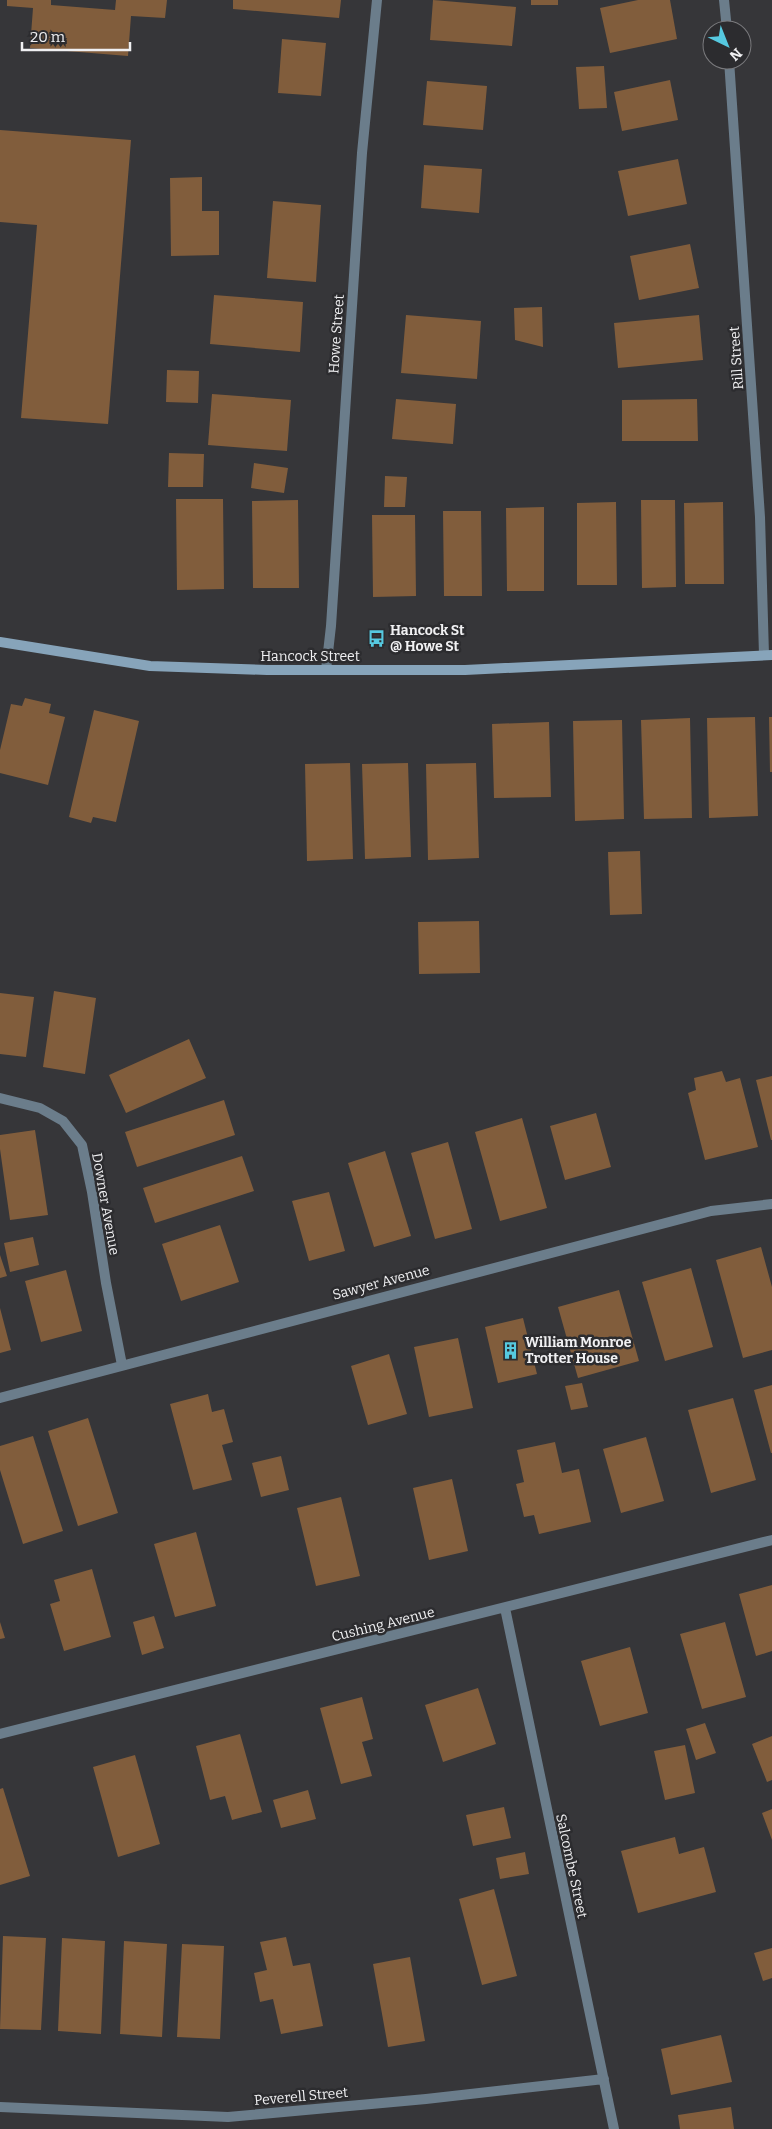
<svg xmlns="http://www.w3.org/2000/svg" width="772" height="2129" font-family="Bitter,serif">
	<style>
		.building { fill: #815d3c }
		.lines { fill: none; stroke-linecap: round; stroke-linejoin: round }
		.street { stroke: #6b7d8b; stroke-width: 10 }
		.secondary { stroke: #87a4ba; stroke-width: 10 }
		.labels { text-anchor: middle; stroke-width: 5; stroke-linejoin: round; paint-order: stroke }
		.street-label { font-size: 14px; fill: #f0f0f2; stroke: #2c2c2f }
		.poi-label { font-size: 14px; font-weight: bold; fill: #f0f0f2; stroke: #2c2c2f; text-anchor: start }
	</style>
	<rect width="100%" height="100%" fill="#363639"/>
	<!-- building -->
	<path class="building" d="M7,0H51V5L115,10L116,0H167L165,18L131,16L128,56L30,48L33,8L7,6Z
		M233,0H341L339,18L233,9Z
		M433,0L516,7L512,46L430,40Z
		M531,0H558V5H531Z
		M638,0H670L677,39L610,53L600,8Z
		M282,39L326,43L321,96L278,93Z
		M604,66L607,108L579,109L576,67Z
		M670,80L678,120L622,131L614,92Z
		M427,81L487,86L483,130L423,125Z
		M0,130L131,140L108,424L21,418L37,225L0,222Z
		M678,159L687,204L628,216L618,171Z
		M424,165L482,169L479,213L421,208Z
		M202,177V211H219V255L171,256L170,178Z
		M273,201L321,205L316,282L267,278Z
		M690,244L699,288L639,300L630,256Z
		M214,295L303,302L300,352L210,344Z
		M542,307L543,347L515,340L514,308Z
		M406,315L481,321L477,379L401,373Z
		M699,315L703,360L618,368L614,323Z
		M167,370L199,371L198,403L166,402Z
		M212,394L291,400L287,451L208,445Z
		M396,399L456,404L453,444L392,439Z
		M697,399L698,441H622V400Z
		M169,453L204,454L203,487H168Z
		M254,463L288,468L284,493L251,488Z
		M385,476L407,477L405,507H384Z
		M176,499H223L224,589L177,590Z
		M298,500L299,588H253L252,501Z
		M641,500H675L676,587L642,588Z
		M616,502L617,585H577V503Z
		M723,502L724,584H685L684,503Z
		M544,507V591H507L506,508Z
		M443,511H481L482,596H444Z
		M372,515H415L416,596L373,597Z
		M25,698L51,704L49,713L65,717L48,785L0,773V750L11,704L22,706Z
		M94,710L139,721L116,822L93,817L91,823L69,817Z
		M755,717L758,816L709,818L707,718Z
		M769,717H772V772H770Z
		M690,718L692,818L644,819L641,720Z
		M622,720L624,819L575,821L573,721Z
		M549,722L551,797L494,798L492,724Z
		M350,763L353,859L307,861L305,764Z
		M408,763L411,857L365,859L362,764Z
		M476,763L479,858L428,860L426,764Z
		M640,851L642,914L610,915L608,852Z
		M479,921L480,973L419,974L418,922Z
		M54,991L96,998L85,1074L43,1067Z
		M0,993L34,997L26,1057L0,1054Z
		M189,1039L206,1078L126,1113L109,1075Z
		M722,1071L726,1082L740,1078L758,1147L705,1160L688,1093L696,1090L694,1078Z
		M772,1076V1140H771L756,1080Z
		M224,1100L235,1135L137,1167L125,1132Z
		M596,1113L611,1167L565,1180L550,1126Z
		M522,1118L547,1208L500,1221L475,1132Z
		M35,1130L48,1215L10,1220L0,1149V1135Z
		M448,1142L472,1229L435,1239L411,1153Z
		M385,1151L411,1236L374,1247L348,1163Z
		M242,1156L254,1191L155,1223L143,1188Z
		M329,1192L345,1251L309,1261L292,1201Z
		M220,1225L239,1282L181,1301L162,1244Z
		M33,1237L39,1265L10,1272L4,1243Z
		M761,1247L772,1287V1350L743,1358L716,1260Z
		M0,1255L7,1276L0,1278Z
		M691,1268L713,1347L665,1361L642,1282Z
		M66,1270L82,1331L41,1342L25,1281Z
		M619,1290L639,1361L578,1378L558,1307Z
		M0,1308L11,1350L0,1353Z
		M523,1318L537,1374L498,1383L485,1327Z
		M458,1338L473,1408L429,1417L414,1347Z
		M389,1354L407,1414L368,1425L351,1366Z
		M582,1383L588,1407L571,1410L565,1386Z
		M772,1385V1453H771L754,1390Z
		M208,1394L212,1412L224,1409L233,1442L222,1445L232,1480L193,1490L170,1404Z
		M733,1398L756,1480L711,1493L688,1410Z
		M88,1418L118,1513L78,1526L48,1431Z
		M33,1436L63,1531L23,1544L0,1470V1446Z
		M646,1437L664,1501L621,1513L603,1449Z
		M555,1442L562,1473L579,1469L591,1522L539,1534L534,1515L524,1517L516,1484L524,1482L517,1450Z
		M281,1456L289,1490L261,1497L252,1463Z
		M452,1479L468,1551L429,1560L413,1488Z
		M341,1497L360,1576L316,1586L297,1508Z
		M196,1532L216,1606L175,1617L154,1544Z
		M92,1569L111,1637L64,1651L50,1604L60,1601L54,1580Z
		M772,1585V1651L756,1656L739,1594Z
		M154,1616L164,1648L142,1655L133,1622Z
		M0,1622L5,1638L0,1639Z
		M725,1622L746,1697L702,1709L680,1634Z
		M630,1647L648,1713L600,1726L581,1661Z
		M478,1688L496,1744L443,1762L425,1705Z
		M362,1697L373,1739L362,1742L372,1776L341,1784L320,1708Z
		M705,1723L716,1753L696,1760L686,1729Z
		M240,1734L262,1812L232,1820L225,1796L210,1800L196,1746Z
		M772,1736V1780L767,1782L752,1744Z
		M685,1745L695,1793L665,1800L654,1751Z
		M135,1755L160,1844L118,1857L93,1767Z
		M3,1788L30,1876L0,1885V1789Z
		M308,1790L316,1819L281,1828L273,1800Z
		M504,1807L511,1838L473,1846L466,1815Z
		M772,1809V1840L762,1813Z
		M675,1837L679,1854L704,1847L716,1892L638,1913L621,1851Z
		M525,1852L529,1874L500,1879L496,1858Z
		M494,1889L517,1976L482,1985L459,1899Z
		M3,1936L46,1938L41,2030L0,2029Z
		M286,1937L293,1966L310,1963L323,2026L281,2034L273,1999L260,2002L254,1973L267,1970L260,1942Z
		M62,1938L105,1941L101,2034L58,2031Z
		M124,1941L167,1944L162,2037L120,2034Z
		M182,1944L224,1946L220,2039L177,2037Z
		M772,1948V1978L763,1981L754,1953Z
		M410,1957L425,2041L388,2047L373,1964Z
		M721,2035L732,2082L671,2095L661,2049Z
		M731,2107L734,2129H680L678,2115Z"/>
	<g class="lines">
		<!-- street -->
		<path class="street" d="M724,0L727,30
			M729,60L760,517L764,655
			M326,670L331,626L362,153L377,0
			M0,1098L40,1108L63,1121L82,1145L92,1192L106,1283L122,1365
			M0,1398L711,1211L772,1204
			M505,1608L614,2129
			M0,1734L772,1540
			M0,2107L228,2117L426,2099L604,2079"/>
		<!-- secondary -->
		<path class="secondary" d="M0,642L150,666L267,670H465L772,655"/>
	</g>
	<!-- icons -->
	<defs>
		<symbol id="bus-bare" viewBox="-9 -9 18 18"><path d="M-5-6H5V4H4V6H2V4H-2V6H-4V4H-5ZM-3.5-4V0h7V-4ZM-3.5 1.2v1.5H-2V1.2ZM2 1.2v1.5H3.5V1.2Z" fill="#56c9e0" stroke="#2c2c2f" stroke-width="2.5" paint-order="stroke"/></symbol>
		<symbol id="building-bare" viewBox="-9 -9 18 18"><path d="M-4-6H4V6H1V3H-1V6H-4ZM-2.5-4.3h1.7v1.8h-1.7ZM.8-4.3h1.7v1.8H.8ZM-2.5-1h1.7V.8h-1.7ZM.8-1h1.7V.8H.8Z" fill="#56c9e0" stroke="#2c2c2f" stroke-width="2.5" paint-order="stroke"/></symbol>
	</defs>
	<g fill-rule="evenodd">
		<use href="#bus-bare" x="364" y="626" width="25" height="25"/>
		<use href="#building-bare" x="498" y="1338" width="25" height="25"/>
	</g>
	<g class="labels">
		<!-- street labels -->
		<g class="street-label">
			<text transform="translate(336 334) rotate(-86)" y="5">Howe Street</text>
			<text transform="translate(736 358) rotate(-94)" y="5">Rill Street</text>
			<text x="310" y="661">Hancock Street</text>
			<text transform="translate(106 1204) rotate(80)" y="5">Downer Avenue</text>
			<text transform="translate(381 1282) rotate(-15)" y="5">Sawyer Avenue</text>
			<text transform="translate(383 1624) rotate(-14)" y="5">Cushing Avenue</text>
			<text transform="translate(572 1866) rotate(78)" y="5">Salcombe Street</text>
			<text transform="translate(301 2096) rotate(-5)" y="5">Peverell Street</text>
		</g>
		<!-- poi labels -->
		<g class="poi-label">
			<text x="390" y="635">Hancock St<tspan x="390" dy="16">@ Howe St</tspan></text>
			<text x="525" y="1347">William Monroe<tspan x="525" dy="16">Trotter House</tspan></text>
		</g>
	</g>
	<!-- north arrow -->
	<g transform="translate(727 45) rotate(137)"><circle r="24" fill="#2c2c2f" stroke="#7a7a7d"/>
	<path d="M0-4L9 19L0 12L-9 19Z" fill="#56c9e0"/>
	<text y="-8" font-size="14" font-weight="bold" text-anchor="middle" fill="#f0f0f2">N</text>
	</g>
	<!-- scale -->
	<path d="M22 42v8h108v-8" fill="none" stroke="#f0f0f2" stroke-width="2.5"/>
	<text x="30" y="42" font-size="15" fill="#f0f0f2" stroke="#2c2c2f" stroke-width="4" paint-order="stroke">20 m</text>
</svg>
